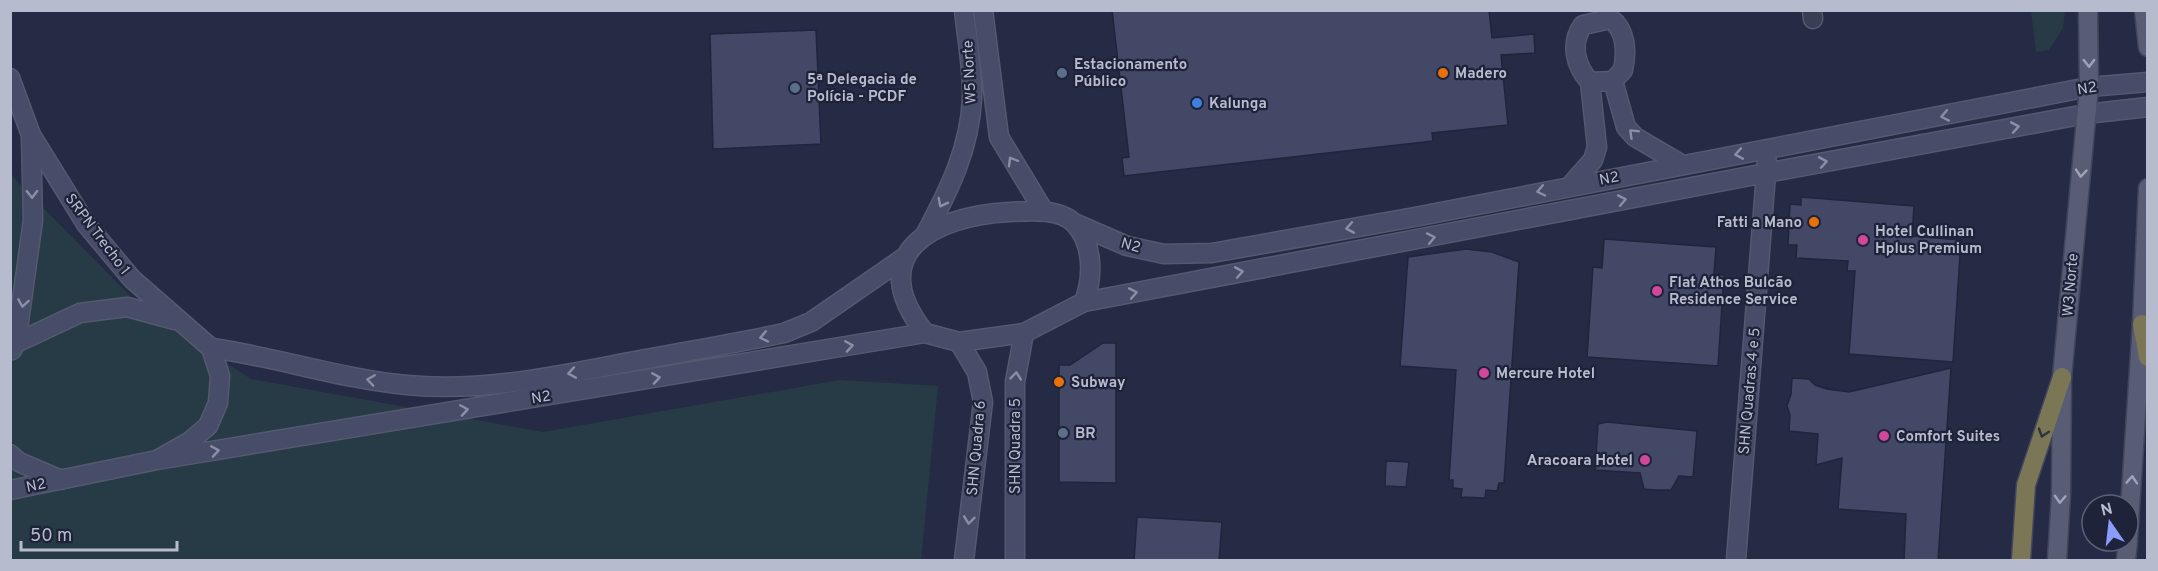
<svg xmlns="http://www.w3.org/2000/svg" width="2158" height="571" font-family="Overpass,sans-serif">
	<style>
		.green { fill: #273b46 }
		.building { fill: #424866; stroke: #20253c; stroke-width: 1.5 }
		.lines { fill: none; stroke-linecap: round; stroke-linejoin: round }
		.street-casing { stroke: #55596f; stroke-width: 21 }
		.secondary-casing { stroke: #55596f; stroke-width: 21 }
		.primary-casing { stroke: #40455b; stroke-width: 21 }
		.highway-casing { stroke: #41465c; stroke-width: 21 }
		.street { stroke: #3a3e55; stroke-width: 18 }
		.secondary { stroke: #474c68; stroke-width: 18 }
		.primary { stroke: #585d75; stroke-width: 18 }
		.highway { stroke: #7b7656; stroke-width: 18 }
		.oneway { stroke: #9fa4b8 }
		.oneway2 { stroke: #8a8fa5 }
		.oneway3 { stroke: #313440 }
		.service-dot { fill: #5c6f8a; stroke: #1e233a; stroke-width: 2 }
		.food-dot { fill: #e8710a; stroke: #1e233a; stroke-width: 2 }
		.shop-dot { fill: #3f7fe0; stroke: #1e233a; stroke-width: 2 }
		.hotel-dot { fill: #d1479c; stroke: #1e233a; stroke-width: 2 }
		.labels { text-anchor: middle; stroke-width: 4.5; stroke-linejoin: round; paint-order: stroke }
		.poi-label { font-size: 15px; font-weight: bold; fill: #b7bbce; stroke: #1e233a; text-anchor: start }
		.street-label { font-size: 15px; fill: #b7bbce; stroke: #1e233a }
	</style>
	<rect width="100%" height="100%" fill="#252b45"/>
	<!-- green -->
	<path class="green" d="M2031,11H2065L2063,28L2049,50L2036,52Z
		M10,174L141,307L251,379L543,432L840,380L938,386L921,560H11Z"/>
	<!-- building -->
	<path class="building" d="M1112,10H1489L1492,38L1534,34L1535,53L1501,55L1508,125L1432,133L1433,141L1124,176L1122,158L1129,157Z
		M816,30L821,144L713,149L710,34Z
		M1801,197L1914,206L1912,236L1961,240L1953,362L1849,354L1855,271H1847L1848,261L1796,258L1797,245H1788L1790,204L1801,205Z
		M1604,239L1716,247L1714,274L1724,275L1718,366L1587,357L1593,267L1602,268Z
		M1466,249L1492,252L1519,262L1504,483H1499L1497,491L1486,490L1485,498L1461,497L1462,489L1453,488V480H1449L1456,370L1400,366L1408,257Z
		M1103,343H1116V483L1059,482V365H1070Z
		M1951,368L1938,561H1904L1906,514L1838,509L1842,458L1816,465L1818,434L1789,431L1790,415L1787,406L1791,394L1792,378L1809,379L1815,385L1827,389L1849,392Z
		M1607,422L1697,431L1693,477L1679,476L1671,490H1655L1644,489L1640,473L1595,470L1598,424Z
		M1386,461L1409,462L1406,487L1385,486Z
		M1137,517L1222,522L1219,561H1134Z"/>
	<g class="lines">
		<defs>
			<path id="street" d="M1812,10L1813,19"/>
			<path id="secondary" d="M983,10L999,137L1043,210
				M1611,19C1626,30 1627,52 1623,70L1613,81L1590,82C1575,66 1570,43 1583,25Z
				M10,78L31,135L86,224L132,279L211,348L220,376L218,403L208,426L189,442L157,460L10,490
				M1613,81L1626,127L1635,137L1681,164
				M1571,185L1593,160L1597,147L1590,82
				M1074,223L1127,246L1164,254L1212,253L1415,217L2089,87L2148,82
				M926,233C949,190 970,148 972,98C973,70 967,39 964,10
				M1084,302L1766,173L2086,114L2148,107
				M959,342L977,372L983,402L964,560
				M16,343L33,220L31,137
				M211,348C277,357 341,379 407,385C478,392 546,378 614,365C671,354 728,345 784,333L811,322L905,257
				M12,350L16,343L80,313L127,307L175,320
				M10,454L19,462L61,480
				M157,460L925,333L959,342L1024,333L1084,302C1093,278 1094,245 1075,224C1060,208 1029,211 1009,212C934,216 862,253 925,333
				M1015,560V382L1024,333
				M1736,560L1767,161"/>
			<path id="primary" d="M2144,10L2148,47
				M2128,538L2142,324L2148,188
				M2057,560L2061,495L2062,377L2089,87L2088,10
				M2126,560L2128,541"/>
			<path id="highway" d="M2142,324L2148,357
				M2021,560L2026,485L2062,377"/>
		</defs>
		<!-- street casing -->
		<use href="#street" class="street-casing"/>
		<!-- secondary casing -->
		<use href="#secondary" class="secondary-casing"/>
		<!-- primary casing -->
		<use href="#primary" class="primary-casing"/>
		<!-- highway casing -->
		<use href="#highway" class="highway-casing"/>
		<!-- street -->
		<use href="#street" class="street"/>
		<!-- secondary -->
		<use href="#secondary" class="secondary"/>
		<!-- primary -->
		<use href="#primary" class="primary"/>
		<!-- highway -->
		<use href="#highway" class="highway"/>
	</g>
	<!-- one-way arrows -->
	<defs><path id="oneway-chevron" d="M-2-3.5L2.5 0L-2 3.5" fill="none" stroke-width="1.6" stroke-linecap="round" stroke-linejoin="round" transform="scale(1.5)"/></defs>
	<g class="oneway">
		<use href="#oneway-chevron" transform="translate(2089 63) rotate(89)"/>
		<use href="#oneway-chevron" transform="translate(2081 173) rotate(95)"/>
		<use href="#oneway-chevron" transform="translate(2132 480) rotate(-86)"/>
		<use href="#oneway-chevron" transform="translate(2060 499) rotate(92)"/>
	</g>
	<g class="oneway2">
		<use href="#oneway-chevron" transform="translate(1945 116) rotate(169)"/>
		<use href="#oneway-chevron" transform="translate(2015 127) rotate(-10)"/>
		<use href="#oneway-chevron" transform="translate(1633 133) rotate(-136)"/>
		<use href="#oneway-chevron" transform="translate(1739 154) rotate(170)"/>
		<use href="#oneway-chevron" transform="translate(1012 161) rotate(-120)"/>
		<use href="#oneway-chevron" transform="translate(1823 162) rotate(-10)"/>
		<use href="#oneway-chevron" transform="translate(1541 191) rotate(168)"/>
		<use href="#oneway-chevron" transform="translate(32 194) rotate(89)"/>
		<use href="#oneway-chevron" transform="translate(1622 200) rotate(-11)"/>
		<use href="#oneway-chevron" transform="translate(942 203) rotate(117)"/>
		<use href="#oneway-chevron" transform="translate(1350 228) rotate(170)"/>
		<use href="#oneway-chevron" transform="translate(1431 238) rotate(-11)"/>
		<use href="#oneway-chevron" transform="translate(1239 272) rotate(-10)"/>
		<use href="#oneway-chevron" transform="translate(1133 293) rotate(-11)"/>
		<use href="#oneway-chevron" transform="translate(23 303) rotate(99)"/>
		<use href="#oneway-chevron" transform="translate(764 337) rotate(168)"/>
		<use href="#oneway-chevron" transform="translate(849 346) rotate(-9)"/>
		<use href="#oneway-chevron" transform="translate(572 373) rotate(170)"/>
		<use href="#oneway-chevron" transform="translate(1016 376) rotate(-84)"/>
		<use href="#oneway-chevron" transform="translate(656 378) rotate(-9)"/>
		<use href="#oneway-chevron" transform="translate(371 380) rotate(-172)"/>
		<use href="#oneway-chevron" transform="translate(464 410) rotate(-9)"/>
		<use href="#oneway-chevron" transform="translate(215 451) rotate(-9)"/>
		<use href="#oneway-chevron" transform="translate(969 520) rotate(97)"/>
	</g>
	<use class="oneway3" href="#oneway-chevron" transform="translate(2043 433) rotate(108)"/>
	<!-- markers -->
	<g class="service-dot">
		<circle cx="1062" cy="73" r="6"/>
		<circle cx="795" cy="88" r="6"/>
		<circle cx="1063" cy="433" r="6"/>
	</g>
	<g class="food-dot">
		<circle cx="1443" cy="73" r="6"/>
		<circle cx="1814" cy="222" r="6"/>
		<circle cx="1059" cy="382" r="6"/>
	</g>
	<circle class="shop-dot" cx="1197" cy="103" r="6"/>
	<g class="hotel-dot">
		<circle cx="1863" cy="240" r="6"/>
		<circle cx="1657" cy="291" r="6"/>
		<circle cx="1484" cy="373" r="6"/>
		<circle cx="1884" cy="436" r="6"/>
		<circle cx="1645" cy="460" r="6"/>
	</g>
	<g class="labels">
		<!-- poi labels -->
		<g class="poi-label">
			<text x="1074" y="69">Estacionamento<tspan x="1074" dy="17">Público</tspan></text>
			<text x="1455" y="78">Madero</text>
			<text x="807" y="84">5ª Delegacia de<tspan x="807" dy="17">Polícia - PCDF</tspan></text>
			<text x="1209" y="108">Kalunga</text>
			<text x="1802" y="227" text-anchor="end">Fatti a Mano</text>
			<text x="1875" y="236">Hotel Cullinan<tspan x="1875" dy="17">Hplus Premium</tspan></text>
			<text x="1669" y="287">Flat Athos Bulcão<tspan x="1669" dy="17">Residence Service</tspan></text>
			<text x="1496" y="378">Mercure Hotel</text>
			<text x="1071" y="387">Subway</text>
			<text x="1075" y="438">BR</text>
			<text x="1896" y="441">Comfort Suites</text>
			<text x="1633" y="465" text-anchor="end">Aracoara Hotel</text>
		</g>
		<!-- street labels -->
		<g class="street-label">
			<text transform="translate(969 72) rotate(-93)" y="5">W5 Norte</text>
			<text transform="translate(2087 88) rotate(-9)" y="5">N2</text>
			<text transform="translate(1609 178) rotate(-11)" y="5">N2</text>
			<text transform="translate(98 234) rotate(53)" y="5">SRPN Trecho 1</text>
			<text transform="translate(1131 245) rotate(16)" y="5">N2</text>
			<text transform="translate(2070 285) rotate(-85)" y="5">W3 Norte</text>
			<text transform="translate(1749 391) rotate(-85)" y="5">SHN Quadras 4 e 5</text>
			<text transform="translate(541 397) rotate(-9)" y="5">N2</text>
			<text transform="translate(1015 446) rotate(-90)" y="5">SHN Quadra 5</text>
			<text transform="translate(976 448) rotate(-85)" y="5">SHN Quadra 6</text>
			<text transform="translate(36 485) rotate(-12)" y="5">N2</text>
		</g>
	</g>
	<!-- border -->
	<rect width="2158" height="571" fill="none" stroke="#b7bbce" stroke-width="24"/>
	<!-- north arrow -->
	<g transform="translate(2110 523) rotate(346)"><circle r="28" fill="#1e233a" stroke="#5b6075" stroke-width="1.5"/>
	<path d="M0-4.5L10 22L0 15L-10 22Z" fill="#8b9cff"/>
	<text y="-9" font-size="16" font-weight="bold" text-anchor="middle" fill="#b7bbce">N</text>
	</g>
	<!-- scale -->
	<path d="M21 541v9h156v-9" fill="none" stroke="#b7bbce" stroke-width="3"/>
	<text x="30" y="541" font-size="18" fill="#b7bbce" stroke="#1e233a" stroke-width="4.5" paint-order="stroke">50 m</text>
</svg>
